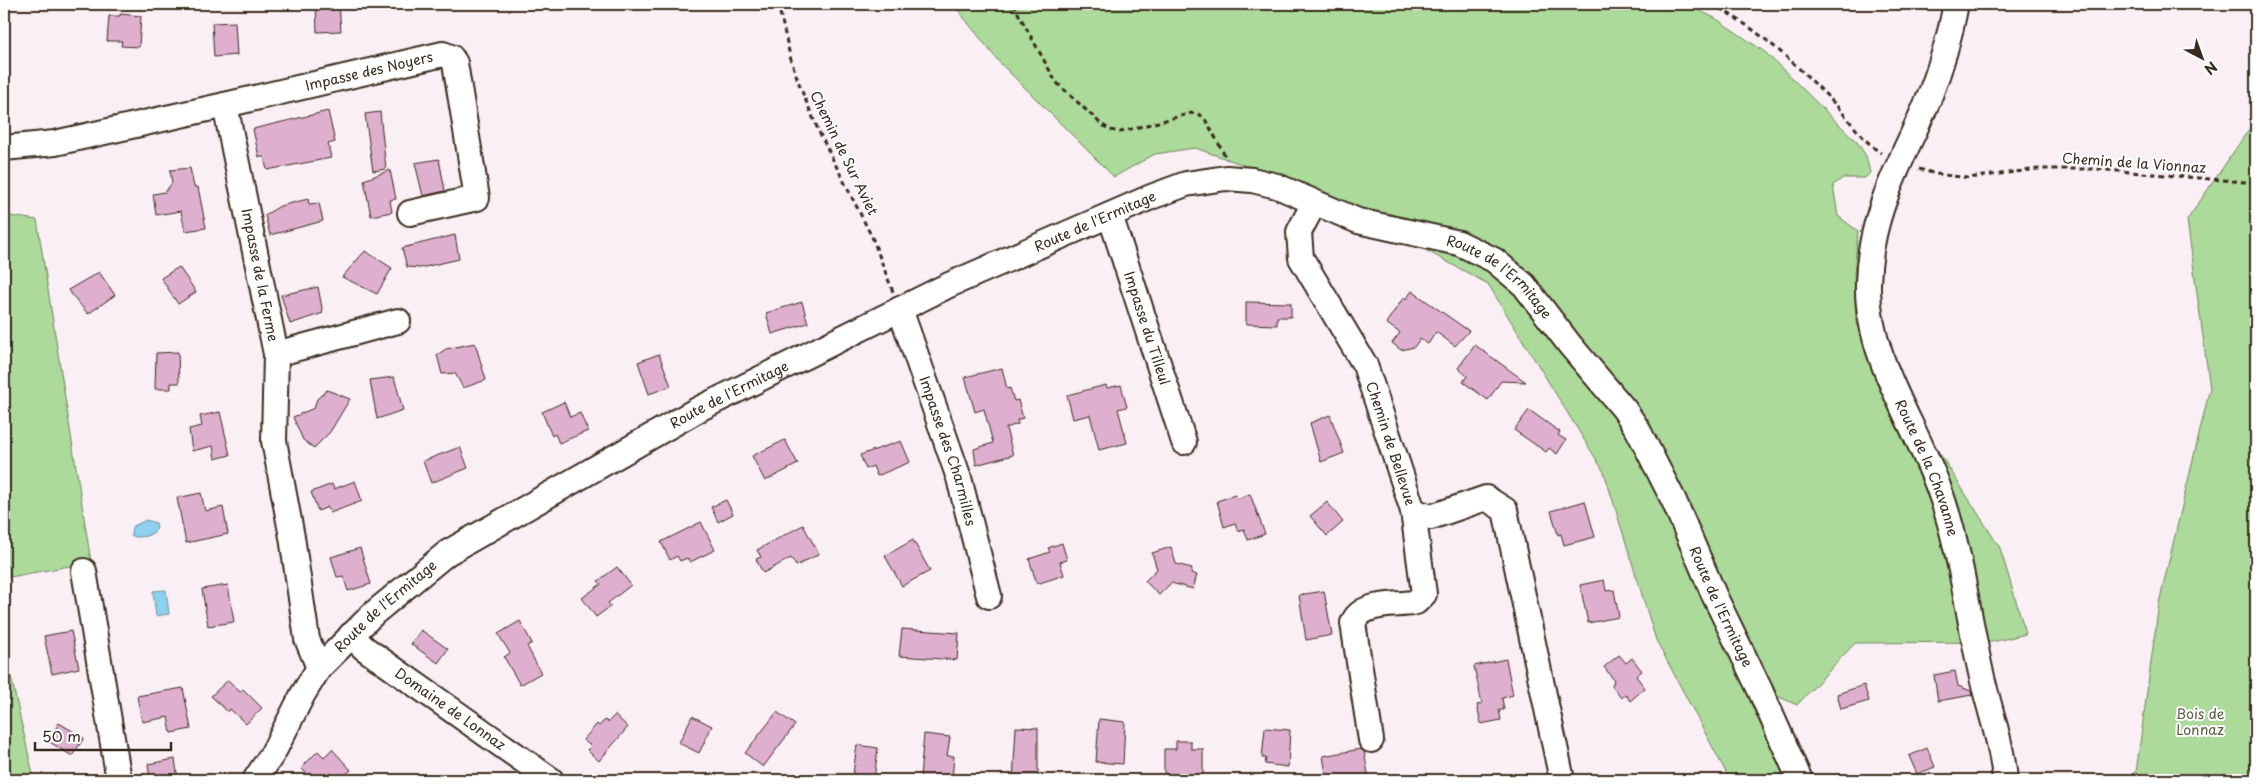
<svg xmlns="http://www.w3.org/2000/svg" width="2260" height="784" font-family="'Playpen Sans',sans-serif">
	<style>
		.green { fill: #abda9a; stroke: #73825c }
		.water { fill: #8ed0f0; stroke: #6d8e9c }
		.building { fill: #dfafcf; stroke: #3b2a1e }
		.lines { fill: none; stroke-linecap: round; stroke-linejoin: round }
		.minor-casing { stroke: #3b2a1e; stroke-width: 28 }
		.path { stroke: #3b2a1e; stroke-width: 3; stroke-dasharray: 5 4; stroke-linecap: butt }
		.minor { stroke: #fff; stroke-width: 24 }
		.labels { text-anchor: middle; stroke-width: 4; stroke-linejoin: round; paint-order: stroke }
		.street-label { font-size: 14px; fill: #3b2a1e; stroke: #fff }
		.park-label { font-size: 14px; fill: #5d5f43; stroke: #fff }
	</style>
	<rect width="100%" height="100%" fill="#f9eff5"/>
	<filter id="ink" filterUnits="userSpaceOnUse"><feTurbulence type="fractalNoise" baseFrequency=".02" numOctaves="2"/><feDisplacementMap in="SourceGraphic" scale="10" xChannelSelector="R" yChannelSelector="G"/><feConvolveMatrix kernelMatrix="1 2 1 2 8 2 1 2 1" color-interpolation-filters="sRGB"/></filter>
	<g filter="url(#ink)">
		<!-- green -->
		<path class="green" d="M953,4H1685L1715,18L1765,52L1857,142L1866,156L1870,173L1865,178H1843L1833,185L1838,216L1858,231L1854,275L1856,322L2000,548L2026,634L1992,642L1855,643L1797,705L1746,682L1788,780H1730L1656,640L1604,472L1488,284L1346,207L1241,164L1195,148L1155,154L1114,177L999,62Z
			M2256,119V780H2135L2159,603L2210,388L2187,220Z
			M4,215L37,220L91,562L5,578L4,581Z
			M4,646L34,779L35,780H4Z"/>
		<!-- water -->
		<path class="water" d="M146,520L156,523L157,529C153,535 138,540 131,535L132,527Z
			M166,590L169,614L156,616L153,591Z"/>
		<!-- building -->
		<path class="building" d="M316,4H339L341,31L317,32Z
			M120,14L141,16L139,47L121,46L122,41H107L109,16H120Z
			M235,22L237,55L214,57L212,23Z
			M328,111L335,142L328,144L331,158L267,170L264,157H259L253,129Z
			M380,112L386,169L373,171L365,114Z
			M439,159L445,191L423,196L415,163Z
			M190,168L194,187H198L206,228L185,231L181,211L156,215L153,194L165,192L172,183L170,170Z
			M390,170L396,199L390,200L392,212L371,216L364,180Z
			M308,199L309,204L319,203L323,221L270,235L265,215L280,206Z
			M455,235L459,259L420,268L407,267L402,248Z
			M365,251L392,268L377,294L342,277Z
			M179,267L196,292L178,304L161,278Z
			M99,272L115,295L88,314L68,290Z
			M318,287L323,313L290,324L281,295Z
			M1412,291L1469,331L1455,346L1436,332L1428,344L1420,339L1414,347L1401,350L1392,343L1400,333L1386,323L1404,297L1406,299Z
			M802,302L808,323L772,334L766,313Z
			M1246,302L1291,303V317H1277V325L1246,324Z
			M475,343L486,380L463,388L455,373L442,374L437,355L446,349Z
			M1475,345L1526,382L1501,381L1488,400L1463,382L1467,376L1458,368Z
			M178,352L179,383H171V389H155L156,353Z
			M659,354L671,386L649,394L638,362Z
			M1002,368L1007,389L1010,388L1014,401L1018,400L1023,418L1017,420L1018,424L1006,428L1013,455L976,465L974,449L993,443L984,409L975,412L965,377Z
			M394,377L403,410L377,419L370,380Z
			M1106,385L1107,388L1121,385L1127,407L1118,409L1127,443L1099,450L1090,415L1073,419L1067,395Z
			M327,390L350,399L330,432L314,448L303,440L293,417L314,408L317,399Z
			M564,402L570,417L580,413L588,431L559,443L555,434L552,436L542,412Z
			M1529,410L1560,432L1558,435L1566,440L1557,454L1549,448L1546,452L1514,430Z
			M220,412L230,455L215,459L213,446L192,451L189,429L202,426L200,416Z
			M1330,415L1344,453L1321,462L1310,423Z
			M785,440L798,464L765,481L752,456Z
			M901,441L910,462L877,476L873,466L866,469L860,455Z
			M460,447L468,468L431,483L423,461Z
			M355,481L362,501L330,513L328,507L318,511L311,492L332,484L334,489Z
			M201,493L205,511L223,507L228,534L186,543L177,498Z
			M1250,494L1265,534L1248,540L1244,529L1238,531L1235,523L1224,527L1217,501L1235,495L1236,499Z
			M726,500L733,514L718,522L711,507Z
			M1585,501L1595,537L1564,545L1561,534L1558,535L1551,511Z
			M1327,502L1343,522L1327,536L1310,516Z
			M701,522L715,550L690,562L687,558L680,561L677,556L670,560L661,542Z
			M803,525L819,554L796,566L791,558L763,573L756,559L761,557L757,550Z
			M913,540L930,571L902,586L885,556Z
			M1062,543L1067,560L1060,562L1064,575L1037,584L1029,559L1050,552L1048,548Z
			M1171,547L1176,564L1192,568L1191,573L1197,575L1193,589L1171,583L1159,595L1145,581L1157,569L1152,553Z
			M360,548L371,584L348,591L343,576L337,577L331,557Z
			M617,567L631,585L608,603L611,606L596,617L582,598L601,584L598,581Z
			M1604,580L1606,591L1614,590L1619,617L1588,623L1580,585Z
			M228,585L234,622L208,626L202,589Z
			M1324,591L1332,635L1306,640L1299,595Z
			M520,621L532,643L527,646L541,673L520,685L504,657L510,653L498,634Z
			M902,629L959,633L957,660L899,656Z
			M421,630L448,649L438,663L411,644Z
			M71,631L79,668L52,674L44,636Z
			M1619,655L1626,663L1632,658L1642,671L1636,676L1645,688L1630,701L1626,695L1621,698L1612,686L1614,680L1604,667Z
			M1506,659L1513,695L1502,698L1504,710H1499L1501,720L1481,724L1477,705L1482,704L1474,666Z
			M1955,671L1958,686L1971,691L1972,695L1938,701L1934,675Z
			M228,680L240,692L243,689L262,708L246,724L230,709L228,712L211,696Z
			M1864,685L1869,701L1841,709L1837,694Z
			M183,688L191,729L171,733L168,717L142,722L137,696Z
			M777,712L795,725L763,767L745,753Z
			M615,715L628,727L599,761L587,750L591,746L583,740L597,724L599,726L605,720L608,722Z
			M692,716L712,726L699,753L679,743Z
			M1099,719L1125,722L1123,764L1096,762Z
			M59,723L84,738L72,756L48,741Z
			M1016,727L1038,728V780H1013Z
			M1265,728L1290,730L1288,767L1265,764L1266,758H1262Z
			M924,734L950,737L947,756H954L952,780L920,777Z
			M1176,741H1191V749H1203V775H1191L1190,780H1175L1176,774H1164V749H1176Z
			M857,745L878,748L874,780H852Z
			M1927,748L1935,767L1917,774L1909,756Z
			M332,749L351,770L340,780H313L301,768L318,751L324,757Z
			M1361,749L1364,751L1369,779L1327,780L1323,756Z
			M175,759L178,780H150L148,764Z"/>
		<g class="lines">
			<defs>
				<g id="minor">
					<path id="s1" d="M1956,4C1950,36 1941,67 1929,98C1902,162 1870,210 1868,283C1866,357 1915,422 1939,489C1961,549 1967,611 1981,673C1989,709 2002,743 2005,780"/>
					<path id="s2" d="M225,105L443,54L451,57L455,63L477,198L410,213"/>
					<path id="s3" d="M4,148L55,143L225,105L276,354L274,441L292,537L307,639L319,668"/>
					<path id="s4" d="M1314,203L1299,232L1301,258L1365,365L1413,511L1431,517L1486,498L1505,510L1562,780"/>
					<path id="s5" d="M1110,215L1184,442"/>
					<path id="s6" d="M900,309L959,478L989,596"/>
					<path d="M276,354L398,321"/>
					<path d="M84,571L119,780"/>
					<path id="s7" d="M351,635L364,648L551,780"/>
					<path d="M1371,740L1353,623C1361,602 1393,606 1412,603L1416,602L1424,594L1413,511"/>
					<path id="s8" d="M255,780L273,753L303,694L319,668L374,613L447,553L699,409L949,285L1151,197L1186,184L1226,178L1252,180L1277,186L1358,221L1459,243L1494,260L1524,285L1570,345L1624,409L1638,430L1674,501L1715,597L1760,690L1800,780"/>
				</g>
			</defs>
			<!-- minor casing -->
			<use href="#minor" class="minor-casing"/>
			<!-- path -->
			<path class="path" d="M778,4L791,60L801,89L819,132L872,237L893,292
				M1013,4L1056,82L1101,124L1110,130L1120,132L1192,113C1197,114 1200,114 1203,117C1207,120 1222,151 1227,159
				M1712,4C1759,29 1797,65 1834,103C1849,119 1863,141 1881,153
				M1919,169L1936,174L1969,178L2038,169H2096L2256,183
				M2256,225L2254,258L2256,279"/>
			<!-- minor -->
			<use href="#minor" class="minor"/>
		</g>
	</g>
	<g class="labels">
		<!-- street labels -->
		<g class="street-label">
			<text dy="5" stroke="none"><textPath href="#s2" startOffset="148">Impasse des Noyers</textPath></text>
			<text transform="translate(844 153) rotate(64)" y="5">Chemin de Sur Aviet</text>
			<text transform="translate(2134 163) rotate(4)" y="5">Chemin de la Vionnaz</text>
			<text dy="5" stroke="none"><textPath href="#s8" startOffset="1030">Route de l'Ermitage</textPath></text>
			<text dy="5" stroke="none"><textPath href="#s3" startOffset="399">Impasse de la Ferme</textPath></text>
			<text dy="5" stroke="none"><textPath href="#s8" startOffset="1465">Route de l'Ermitage</textPath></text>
			<text dy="5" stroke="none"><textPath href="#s5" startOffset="119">Impasse du Tilleul</textPath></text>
			<text dy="5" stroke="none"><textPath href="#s8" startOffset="625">Route de l'Ermitage</textPath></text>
			<text dy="5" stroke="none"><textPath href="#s4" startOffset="266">Chemin de Bellevue</textPath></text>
			<text dy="5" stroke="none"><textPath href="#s6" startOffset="150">Impasse des Charmilles</textPath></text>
			<text dy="5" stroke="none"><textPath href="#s1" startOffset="490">Route de la Chavanne</textPath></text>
			<text dy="5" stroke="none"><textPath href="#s8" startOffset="220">Route de l'Ermitage</textPath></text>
			<text dy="5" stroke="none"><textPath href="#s8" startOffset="1870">Route de l'Ermitage</textPath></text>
			<text dy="5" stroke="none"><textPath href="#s7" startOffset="124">Domaine de Lonnaz</textPath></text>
		</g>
		<!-- park labels -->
		<g class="park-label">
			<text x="2200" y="719">Bois de<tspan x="2200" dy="16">Lonnaz</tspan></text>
		</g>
	</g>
	<!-- margin -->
	<rect width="2260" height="784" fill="none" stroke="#fff" stroke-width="20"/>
	<rect x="10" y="10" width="2240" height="764" fill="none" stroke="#3b2a1e" stroke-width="2" filter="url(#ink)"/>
	<!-- north arrow -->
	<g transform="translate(2202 58) rotate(139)" stroke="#ffffff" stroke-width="4" paint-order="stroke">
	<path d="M0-4L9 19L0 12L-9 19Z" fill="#3b2a1e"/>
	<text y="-8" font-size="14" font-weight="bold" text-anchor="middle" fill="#3b2a1e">N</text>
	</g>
	<!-- scale -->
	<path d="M35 742v8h136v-8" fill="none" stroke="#3b2a1e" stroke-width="2.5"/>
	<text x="42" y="742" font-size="15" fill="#3b2a1e" stroke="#ffffff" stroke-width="4" paint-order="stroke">50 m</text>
</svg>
